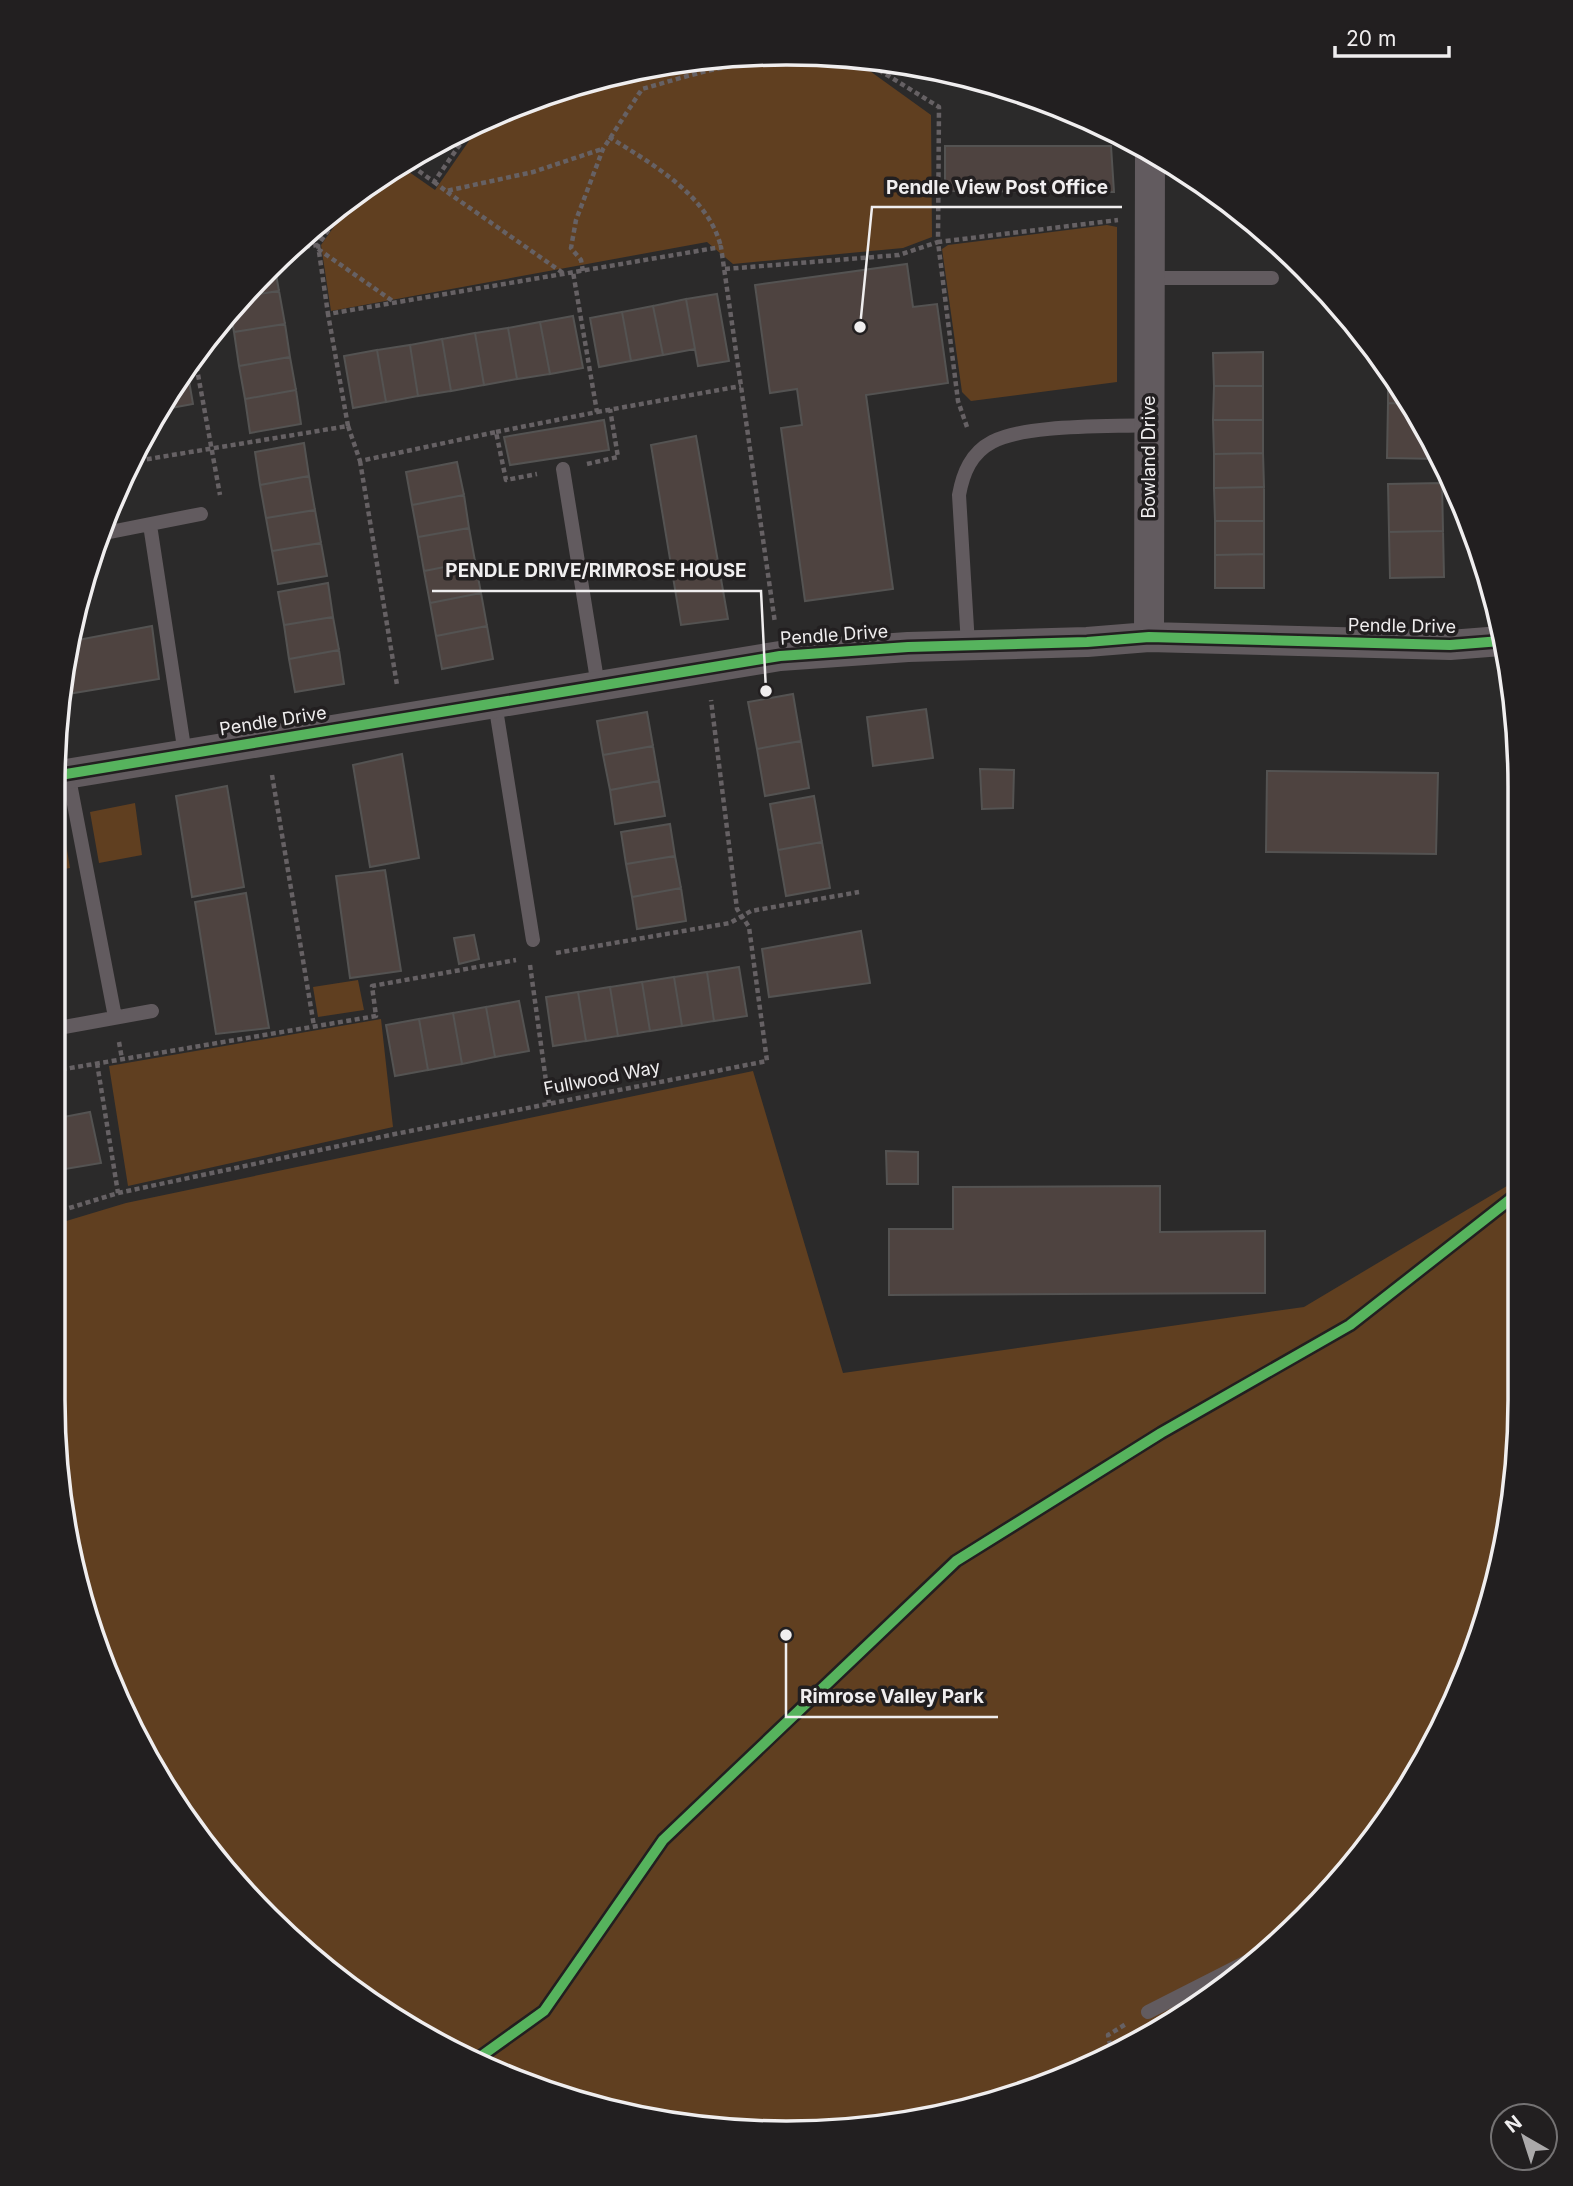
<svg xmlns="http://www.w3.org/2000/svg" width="1573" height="2186" font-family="Inter,sans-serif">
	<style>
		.green { fill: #603f20 }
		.building { fill: #4e4340; stroke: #545352; stroke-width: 2 }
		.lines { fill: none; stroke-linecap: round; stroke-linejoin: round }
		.path { stroke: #666164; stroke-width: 4.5; stroke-dasharray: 5 3.5; stroke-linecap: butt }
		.service { stroke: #625b5f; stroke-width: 14 }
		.minor { stroke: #625b5f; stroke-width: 30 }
		.cycleway-casing { stroke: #221f20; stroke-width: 15 }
		.cycleway { stroke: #56b35d; stroke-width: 10 }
		.labels { text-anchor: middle; stroke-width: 7; stroke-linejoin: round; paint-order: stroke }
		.street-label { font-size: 18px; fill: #f0eeef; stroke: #221f20 }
		.rim { fill: none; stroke: #f0eeef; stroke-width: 3.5 }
		.leader { fill: none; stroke: #f0eeef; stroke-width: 2.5 }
		.callout-dot { fill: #f0eeef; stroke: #221f20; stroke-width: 2.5 }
		.callout-label { font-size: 19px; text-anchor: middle; font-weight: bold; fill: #f0eeef; stroke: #221f20; stroke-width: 7; stroke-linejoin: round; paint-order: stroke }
	</style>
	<rect width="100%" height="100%" fill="#2b2a2a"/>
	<!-- green -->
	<path class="green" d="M835,54L849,56L931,115L932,237L903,248L733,264L707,242L331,311L321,245L355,197L399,165L435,190L482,122L551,91L691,59Z
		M1107,225L1117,227V382L971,401L962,392L942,249L948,245Z
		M135,803L142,855L99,863L90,812Z
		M61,813L70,868L53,871V815Z
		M358,980L364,1010L318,1017L313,987Z
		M381,1019L393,1127L128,1186L109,1066Z
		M753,1071L843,1373L1304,1307L1517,1180L1519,1447L1496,1589L1445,1724L1369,1847L1270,1952L1194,2010L1068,2077L882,2127L786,2133L644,2119L462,2058L302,1951L176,1807L109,1681L78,1590L53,1400V1225L126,1203Z"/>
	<!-- building -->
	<path class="building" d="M945,146H1111L1114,192L945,191Z
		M274,263L279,291L240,297Z
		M907,264L913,307L937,304L948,383L866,395L893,589L805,601L781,428L802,425L797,389L770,393L755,285Z
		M279,291L285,324L234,332L230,310L240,297Z
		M717,294L729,361L698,366L686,299Z
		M686,299L695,349L663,355L653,306Z
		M653,306L663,355L631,361L622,312Z
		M622,312L631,361L599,367L590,318Z
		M573,316L583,368L550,374L540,322Z
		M540,322L550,374L517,379L508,328Z
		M285,324L290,357L239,366L234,332Z
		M508,328L517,379L484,385L475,333Z
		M475,333L484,385L451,391L442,339Z
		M442,339L451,391L418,396L410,345Z
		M410,345L418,396L386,402L377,350Z
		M377,350L386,402L353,408L344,356Z
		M1263,352V386H1214L1213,353Z
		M290,357L296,390L245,399L239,366Z
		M187,369L193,404L160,410L159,407Z
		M1388,372L1411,404L1388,403Z
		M1214,386H1263V420H1213Z
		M296,390L301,424L250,433L245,399Z
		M1388,403L1411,404L1422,419L1441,459L1387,458Z
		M604,420L609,450L510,465L504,437Z
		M1213,420H1263V453L1214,454Z
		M696,436L728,619L681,625L651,445Z
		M304,443L309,476L260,485L255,452Z
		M1263,453L1264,487L1214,488V454Z
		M457,462L464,495L412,505L406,472Z
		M309,476L315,510L266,518L260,485Z
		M1442,483L1443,531L1389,532L1388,484Z
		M1264,487V521H1215L1214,488Z
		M464,495L469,528L418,537L412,505Z
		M315,510L321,543L272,551L266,518Z
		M1215,521H1264V554L1215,555Z
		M469,528L475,561L424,571L418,537Z
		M1443,531L1444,577L1390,578L1389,532Z
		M321,543L327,576L278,584L272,551Z
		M1264,554V588H1215V555Z
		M475,561L481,593L430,603L424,571Z
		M328,583L333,617L284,625L278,592Z
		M481,593L487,626L436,636L430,603Z
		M333,617L339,650L289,659L284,625Z
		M152,626L159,679L62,695L67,642Z
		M487,626L493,659L442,669L436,636Z
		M339,650L344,684L295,692L289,659Z
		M793,694L801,741L757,749L748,702Z
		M926,709L933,758L873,766L867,717Z
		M647,712L653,746L603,755L597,721Z
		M801,741L809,788L765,796L757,749Z
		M653,746L659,781L610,790L603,755Z
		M402,754L419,858L370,867L353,765Z
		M980,769L1014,770L1013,808L982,809Z
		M1267,771L1438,773L1436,854L1266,852Z
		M659,781L665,816L615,824L610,790Z
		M227,786L244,887L192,897L176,796Z
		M814,796L822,842L778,850L770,804Z
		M670,824L675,856L626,864L621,832Z
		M822,842L830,888L786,896L778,850Z
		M675,856L681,888L632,897L626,864Z
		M385,870L401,971L350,978L336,876Z
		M681,888L686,921L637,929L632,897Z
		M246,893L269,1028L216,1034L195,902Z
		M861,931L870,983L769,997L762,949Z
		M474,935L479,959L459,964L454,938Z
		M739,967L747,1016L714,1021L707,972Z
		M707,972L714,1021L682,1026L674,977Z
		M674,977L682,1026L650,1031L642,982Z
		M642,982L650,1031L618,1036L610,987Z
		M610,987L618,1036L586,1041L578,992Z
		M578,992L586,1041L553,1046L546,997Z
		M519,1001L529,1051L495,1057L486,1007Z
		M486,1007L495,1057L462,1064L453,1013Z
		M453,1013L462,1064L428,1070L419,1019Z
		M419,1019L428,1070L395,1076L386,1025Z
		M90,1112L101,1163L53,1171V1119Z
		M886,1151L918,1152V1184H887Z
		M1160,1186V1232L1265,1231V1293L889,1295V1229H953V1187Z"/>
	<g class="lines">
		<!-- path -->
		<path class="path" d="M730,57L732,66
			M609,137C652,164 708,195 721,247
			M405,161L434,182L472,127
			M434,182L446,191L533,172L602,149
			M447,192L563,273
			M348,202L318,245L328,314L721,247L775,623
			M288,249L318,245
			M318,249L394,302
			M725,269L899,255L938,242L939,107L861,59
			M583,271L581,260L571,248L576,220L603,149L642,89C671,81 701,71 732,66C762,60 801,70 828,54
			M195,358L220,495
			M597,412L741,386
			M348,426L360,461L496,432L506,480L537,474
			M967,427L958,401L938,242L1118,220
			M496,432L597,412L573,272
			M360,461L397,685
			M130,462L348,426L328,314
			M587,464L618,457L610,409
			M272,775L314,1026
			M556,953L730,923L751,911L859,892
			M530,965L549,1103
			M119,1042L122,1059
			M97,1063L118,1193
			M53,1071L376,1016L372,986L516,960
			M53,1213L118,1193L395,1134L767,1061L749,927L737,909L711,700
			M1112,2054L1108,2035L1126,2024"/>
		<!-- service -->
		<path class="service" d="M1149,278H1272
			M563,469L598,686
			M150,525L185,754
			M100,534L201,514
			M968,645L959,495C963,473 971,453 992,442C1026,424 1108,427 1148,425
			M495,703L533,940
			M68,773L115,1017
			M53,1029L152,1011
			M1148,2012L1272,1949"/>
		<!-- minor -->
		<path class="minor" d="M1149,637L1150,152
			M54,776L780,656L908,647L1087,642L1149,637L1450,645L1501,641"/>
		<defs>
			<path id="cycleway" d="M54,776L780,656L908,647L1087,642L1149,637L1450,645L1501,641
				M473,2062L544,2011L663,1840L956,1561L1161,1433L1350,1325L1517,1194"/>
		</defs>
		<!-- cycleway casing -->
		<use href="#cycleway" class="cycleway-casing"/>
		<!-- cycleway -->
		<use href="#cycleway" class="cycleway"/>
	</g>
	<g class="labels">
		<!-- street labels -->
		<g class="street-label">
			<text transform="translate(1149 457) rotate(-90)" y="6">Bowland Drive</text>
			<text transform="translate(1402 626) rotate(1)" y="6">Pendle Drive</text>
			<text transform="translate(834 635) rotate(-4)" y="6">Pendle Drive</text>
			<text transform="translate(273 721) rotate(-9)" y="6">Pendle Drive</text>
			<text transform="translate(602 1078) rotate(-11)" y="6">Fullwood Way</text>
		</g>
	</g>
	<!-- crop -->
	<path d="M0 0H1573V2186H0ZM786 65H787A721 721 0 0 1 1508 786V1400A721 721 0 0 1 787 2121H786A721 721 0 0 1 65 1400V786A721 721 0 0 1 786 65Z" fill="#221f20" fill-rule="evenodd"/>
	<path class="rim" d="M786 65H787A721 721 0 0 1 1508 786V1400A721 721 0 0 1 787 2121H786A721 721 0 0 1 65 1400V786A721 721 0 0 1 786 65Z"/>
	<!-- callouts -->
	<path class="leader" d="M860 327L872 207H1122M766 691L761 591H432M786 1635L786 1717H998"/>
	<g class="callout-dot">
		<circle cx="860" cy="327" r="7"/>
		<circle cx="766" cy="691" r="7"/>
		<circle cx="786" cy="1635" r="7"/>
	</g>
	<g class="callout-label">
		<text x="997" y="194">Pendle View Post Office</text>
		<text x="596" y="577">PENDLE DRIVE/RIMROSE HOUSE</text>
		<text x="892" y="1703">Rimrose Valley Park</text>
	</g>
	<!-- north arrow -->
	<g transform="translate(1524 2137) rotate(321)"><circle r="33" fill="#221f20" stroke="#747273" stroke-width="2"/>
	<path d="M0-5L12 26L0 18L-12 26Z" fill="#aba9aa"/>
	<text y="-10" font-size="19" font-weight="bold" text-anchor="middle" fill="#f0eeef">N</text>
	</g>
	<!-- scale -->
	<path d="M1335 46v10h114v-10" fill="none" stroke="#f0eeef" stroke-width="3.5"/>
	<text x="1346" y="46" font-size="21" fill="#f0eeef" stroke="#221f20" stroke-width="5" paint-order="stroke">20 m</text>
</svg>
